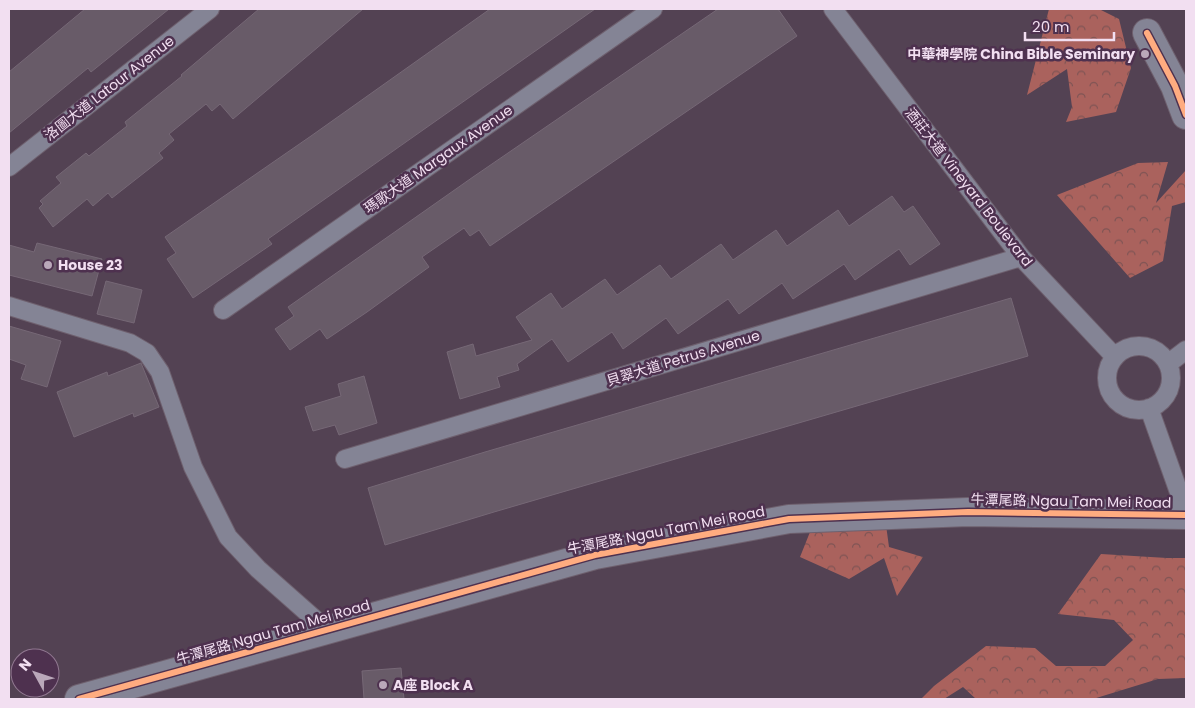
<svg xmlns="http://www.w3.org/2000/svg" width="1195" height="708" font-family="Poppins,'Noto Sans TC',sans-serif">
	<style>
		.forest { fill: url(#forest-crowns) }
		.building { fill: #685b68; stroke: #766876 }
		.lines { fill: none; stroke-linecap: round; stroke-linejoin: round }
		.service-casing { stroke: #6e606e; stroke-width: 20 }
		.minor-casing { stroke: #6e606e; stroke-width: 30 }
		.service { stroke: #848495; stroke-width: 18 }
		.minor { stroke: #848495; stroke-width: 28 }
		.cycleway-casing { stroke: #4e314f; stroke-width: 9 }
		.cycleway { stroke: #ffac80; stroke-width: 6 }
		.poi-dot { fill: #baa8ba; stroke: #4e314f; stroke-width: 2 }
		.labels { text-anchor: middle; stroke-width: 5; stroke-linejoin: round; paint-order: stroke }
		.poi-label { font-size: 14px; font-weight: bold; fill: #f2dff1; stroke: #4e314f; text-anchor: start }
		.street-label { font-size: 14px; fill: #f2dff1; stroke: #4e314f }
	</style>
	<defs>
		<pattern id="forest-crowns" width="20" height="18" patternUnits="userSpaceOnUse" patternTransform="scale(1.25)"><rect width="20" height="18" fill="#aa625d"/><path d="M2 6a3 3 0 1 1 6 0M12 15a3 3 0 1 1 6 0" fill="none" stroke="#7e5454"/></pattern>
	</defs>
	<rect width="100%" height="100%" fill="#534253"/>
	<!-- forest -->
	<path class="forest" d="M1049,9H1099L1119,19L1131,68L1116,112L1066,122L1072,107L1067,69L1027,95Z
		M1168,162L1156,203L1186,170V202L1172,206L1163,261L1130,278L1057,195L1138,163Z
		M886,525L889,547L923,557L897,596L884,558L849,579L800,557L810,532Z
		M1101,554L1167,558H1186V678L1158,679L1093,699H976L963,687L944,699H921L934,686L986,646L1035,648L1056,666H1105L1133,640L1114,620L1058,614Z"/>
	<!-- building -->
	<path class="building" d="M85,9H169L91,72L88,68L9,133V72Z
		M259,9H363L233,119L220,104L212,111L206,104L169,134L174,140L159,153L163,158L112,198L108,193L93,206L87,199L53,227L39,208L43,204L40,201L61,183L56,177L86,153L89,156L127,126L125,122L182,76L181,75Z
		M490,9H595L268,239L272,244L193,298L167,259L176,253L165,237L311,136Z
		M718,9H778L797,36L490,246L479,230L470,236L464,228L422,257L429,267L367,312L327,339L320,329L290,350L275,329L294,316L288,307L473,177Z
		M892,196L904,212L913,206L940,244L910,265L899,249L855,280L844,264L793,299L782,283L739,314L728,299L678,334L666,318L623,349L612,332L568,362L552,339L517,364L519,370L497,377L500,387L460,399L447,352L473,344L476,356L532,340L516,317L551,293L562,309L605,279L617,295L660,265L671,279L721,244L733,260L776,230L787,246L838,210L849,226Z
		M37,243L102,259L92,296L9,275V245L34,252Z
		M106,281L142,290L134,323L97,314Z
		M1011,298L1028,356L494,512L385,545L368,488L485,452Z
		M9,326L61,341L47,387L21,379L26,365L9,359Z
		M141,363L159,407L134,417L133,413L74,437L57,392L107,372L108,376Z
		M364,376L377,423L339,435L335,425L313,431L305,407L341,396L338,384Z
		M401,668L404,699H364L362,671Z"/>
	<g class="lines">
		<defs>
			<path id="service" d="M833,9L1021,257L1115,357
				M9,167L210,9
				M9,306L130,343L147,353L160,372L193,467L228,537L258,569L327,630
				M223,310L653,9
				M1107 378a32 32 0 1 1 64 0a32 32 0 1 1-64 0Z
				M1169,363L1186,350
				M1149,408L1186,512
				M345,459L1021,257"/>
			<path id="minor" d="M1147,33L1175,86L1186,115
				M79,699L595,555L789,519L968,512L1186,515"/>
		</defs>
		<!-- service casing -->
		<use href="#service" class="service-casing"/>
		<!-- minor casing -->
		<use href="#minor" class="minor-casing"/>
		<!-- service -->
		<use href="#service" class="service"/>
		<!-- minor -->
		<use href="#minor" class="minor"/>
		<defs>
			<path id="cycleway" d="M1147,33L1175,86L1186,115
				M79,699L595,555L789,519L968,512L1186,515"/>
		</defs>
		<!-- cycleway casing -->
		<use href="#cycleway" class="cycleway-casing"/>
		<!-- cycleway -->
		<use href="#cycleway" class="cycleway"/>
	</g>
	<!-- markers -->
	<g class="poi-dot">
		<circle cx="1145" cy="54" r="5"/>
		<circle cx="48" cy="265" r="5"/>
		<circle cx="383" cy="685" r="5"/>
	</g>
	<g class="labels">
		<!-- poi labels -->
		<g class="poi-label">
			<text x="1135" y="59" text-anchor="end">中華神學院 China Bible Seminary</text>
			<text x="58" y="270">House 23</text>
			<text x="393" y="690">A座 Block A</text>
		</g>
		<!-- street labels -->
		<g class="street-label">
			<text transform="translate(109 88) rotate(-38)" y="5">洛圖大道 Latour Avenue</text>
			<text transform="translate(438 159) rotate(-35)" y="5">瑪歌大道 Margaux Avenue</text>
			<text transform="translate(969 187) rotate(52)" y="5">酒莊大道 Vineyard Boulevard</text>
			<text transform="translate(683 358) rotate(-17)" y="5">貝翠大道 Petrus Avenue</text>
			<text transform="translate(1071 501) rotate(1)" y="5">牛潭尾路 Ngau Tam Mei Road</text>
			<text transform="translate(666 530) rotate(-11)" y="5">牛潭尾路 Ngau Tam Mei Road</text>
			<text transform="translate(273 632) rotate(-16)" y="5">牛潭尾路 Ngau Tam Mei Road</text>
		</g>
	</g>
	<!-- border -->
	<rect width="1195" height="708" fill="none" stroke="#f2dff1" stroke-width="20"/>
	<!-- north arrow -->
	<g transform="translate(35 673) rotate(310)"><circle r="24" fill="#4e314f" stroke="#907790"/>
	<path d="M0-4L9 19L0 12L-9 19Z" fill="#baa8ba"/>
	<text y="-8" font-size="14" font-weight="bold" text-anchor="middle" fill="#f2dff1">N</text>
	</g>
	<!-- scale -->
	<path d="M1025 32v8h89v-8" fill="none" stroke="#f2dff1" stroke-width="2.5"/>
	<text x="1032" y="32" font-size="15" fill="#f2dff1" stroke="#4e314f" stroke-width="4" paint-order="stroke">20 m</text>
</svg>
